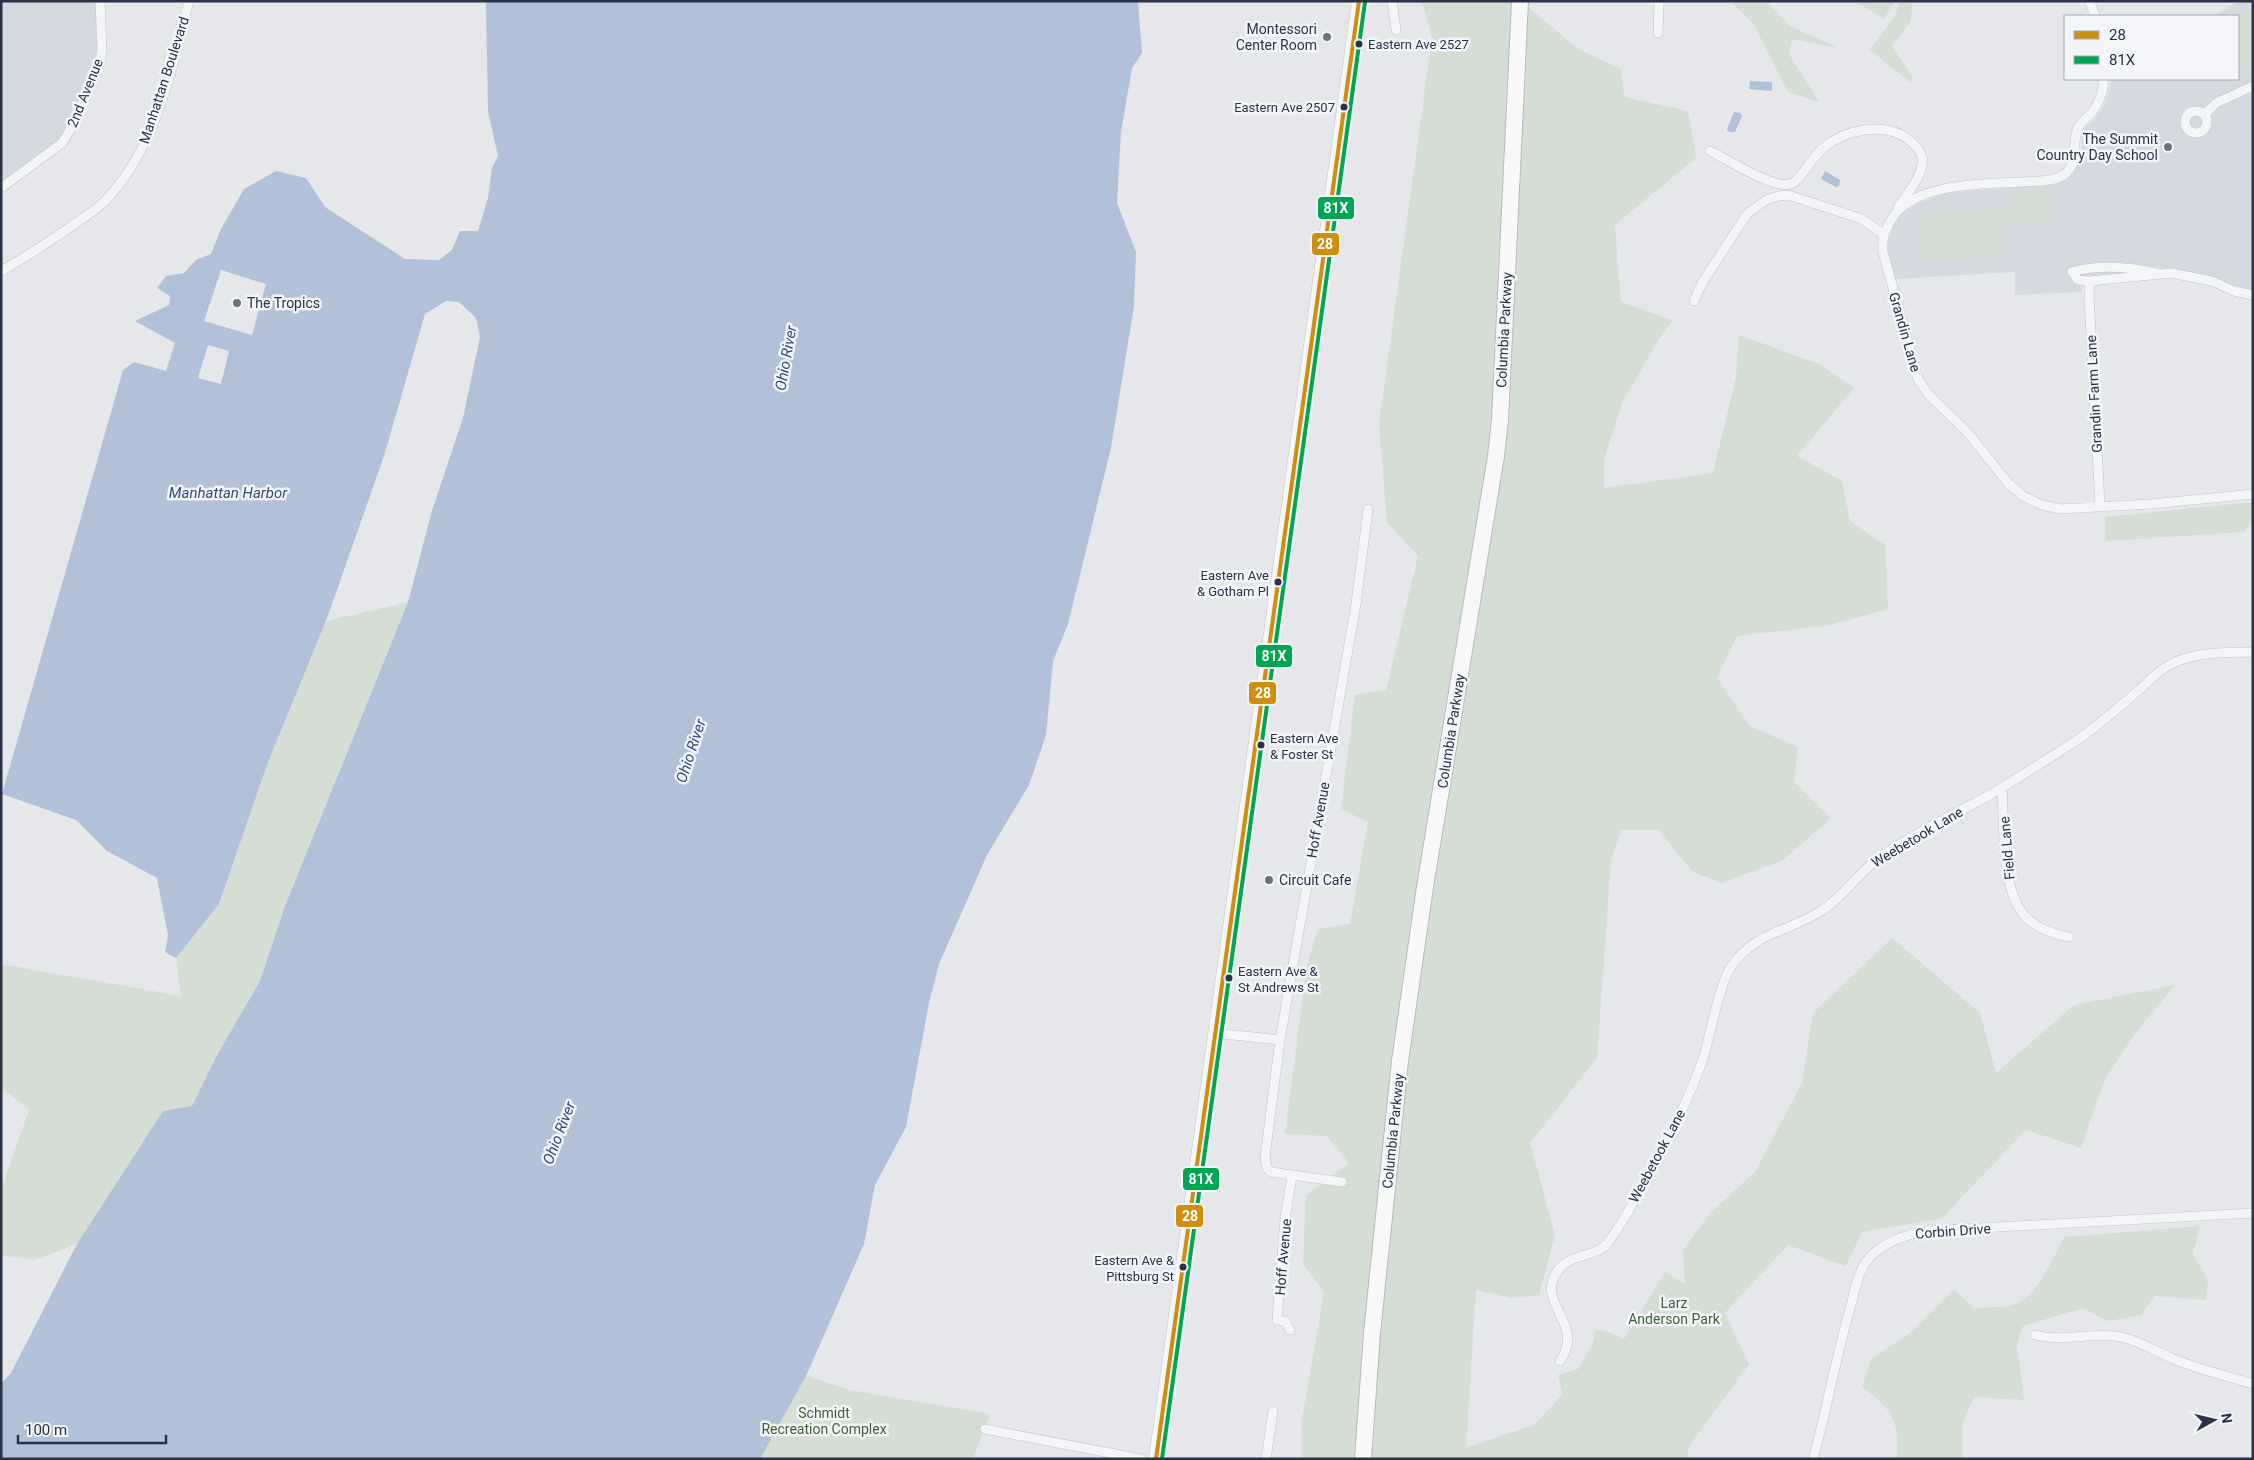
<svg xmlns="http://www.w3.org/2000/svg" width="2254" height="1460" font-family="Roboto,sans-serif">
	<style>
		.built { fill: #d5dae0 }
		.green { fill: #d4ded5 }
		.water { fill: #b1c1d7 }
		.pier { fill: #e5e7ea }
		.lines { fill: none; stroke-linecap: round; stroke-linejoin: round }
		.street-casing { stroke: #c3c5c8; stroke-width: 10 }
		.primary-casing { stroke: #c1c4c8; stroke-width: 15 }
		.highway-casing { stroke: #b7babf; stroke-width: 18 }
		.street { stroke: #f4f5f7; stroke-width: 9 }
		.primary { stroke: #f8f8f8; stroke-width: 14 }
		.highway { stroke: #f8f8f8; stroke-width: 16 }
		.bus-1-casing { stroke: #f3f5f9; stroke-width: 8 }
		.bus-2-casing { stroke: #f3f5f9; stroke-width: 8 }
		.bus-1 { stroke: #ce8f0e; stroke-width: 4 }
		.bus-2 { stroke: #00a651; stroke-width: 4 }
		.poi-dot { fill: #6b717f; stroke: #f3f5f9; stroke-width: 2 }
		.bus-dot { fill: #293246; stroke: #f3f5f9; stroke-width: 2 }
		.labels { text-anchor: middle; stroke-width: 5; stroke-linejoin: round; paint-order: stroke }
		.bus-label { font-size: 13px; fill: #293246; stroke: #f3f5f9; text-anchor: start }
		.poi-label { font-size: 14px; fill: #293246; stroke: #f3f5f9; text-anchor: end }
		.street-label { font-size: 14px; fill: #293246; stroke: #f3f5f9 }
		.park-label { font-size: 14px; fill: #3b6335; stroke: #f3f5f9 }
		.water-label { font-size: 15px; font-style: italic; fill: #2e4d7e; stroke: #f3f5f9 }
		.line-badge { stroke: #f3f5f9; stroke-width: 2 }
		.badge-label { font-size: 14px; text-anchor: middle; font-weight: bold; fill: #fff }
	</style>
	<rect width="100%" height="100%" fill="#e5e7ea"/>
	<!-- built -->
	<path class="built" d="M98,1V46L95,63L82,100L60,139L1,183V2Z
		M2238,1H2253V293L2185,275L2081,282L2082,292L2014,295L2015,272L1895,279L1887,247L1893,226L1902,213L1918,203L1947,193L2050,184L2069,176L2076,169L2082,155V131L2095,119L2104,106L2112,79H2238V16H2214Z"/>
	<!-- green -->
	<path class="green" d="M1422,1H1521L1578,49L1621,69L1624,97L1688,111L1696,158L1615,225L1621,302L1673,320L1659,339L1622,403L1604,460V488L1713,473L1736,377L1739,335L1819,364L1854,388L1797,456L1842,481L1850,521L1885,545L1888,609L1830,625L1737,636L1717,678L1750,726L1798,747L1794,782L1831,818L1783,860L1722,883L1693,872L1658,830H1621L1611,860L1597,1058L1530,1143L1555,1235L1539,1295L1511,1298L1476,1290L1466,1448L1534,1425L1560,1397L1562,1394L1558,1375L1578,1369L1593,1343L1596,1330L1600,1331L1602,1329L1624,1339L1665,1272L1685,1284L1683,1250L1711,1212L1755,1172L1802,1083L1813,1013L1892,938L1980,1013L1996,1073L2074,1005L2175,985L2135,1034L2105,1079L2081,1148L2026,1130L1941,1219L1862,1232L1846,1266L1788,1245L1725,1313L1749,1364L1690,1445L1686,1459H1302L1301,1425L1324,1292L1303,1264L1306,1195L1349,1163L1327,1136L1285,1134L1307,965L1318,929L1350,924L1368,822L1341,809L1355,695L1386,690L1418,556L1387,522L1379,424L1432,38Z
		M1730,1H1766L1790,26L1838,48L1792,39L1789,54L1819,102L1788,92L1754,25Z
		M1855,1H1895L1884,19Z
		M1899,1H1912L1911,21L1892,46L1912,76L1911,83L1870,50L1896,14Z
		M2248,12L2253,18V64L2238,68V18Z
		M2052,188L2054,221L1986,225L1987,227L2005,226V257L1927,259L1920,253V220L1926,212L2007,209L2011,206L2012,191Z
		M2253,502V519L2244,532L2106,541L2105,517Z
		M408,602L285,906L260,981L216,1057L192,1106L163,1111L77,1244L34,1260L1,1255V1190L29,1110L1,1087V964L181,996L176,958L219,904L268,762L326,621Z
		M2200,1226L2193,1254L2208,1280L2206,1300L2155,1296L2141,1315L2108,1321L2083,1308L2023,1326L2017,1342L2024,1400L1974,1397L1963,1422V1459H1897C1899,1419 1893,1410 1862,1387L1871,1359L1910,1333L1954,1289L1973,1308C1984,1307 2006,1308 2016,1304C2037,1296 2055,1255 2064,1237Z
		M806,1376L850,1390L990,1414L973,1459H760Z"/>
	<!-- water -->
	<path class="water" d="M486,1H1138L1142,53L1132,68L1121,132L1117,203L1136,252L1134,306L1111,448L1068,624L1053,661L1046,735L1029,785L987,855L939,964L929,1003L906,1127L875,1185L864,1244L806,1376L760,1459H1V1384L11,1373L77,1244L163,1111L192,1106L216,1057L260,981L285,906L408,602L432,511L463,418L480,337L476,318L459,302L446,301L425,314L384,456L326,621L268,762L219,904L176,958L165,952L168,935L157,878L107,851L76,820L2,794L123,370L134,362L166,371L175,343L135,321L169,305L170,296L157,288L166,276L184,273L196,260L211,254L221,229L244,189L276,171L306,178L325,207L405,259L439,260L452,250L460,231H478L488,198L492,168L498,156L488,111Z
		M1750,81L1772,82V91L1749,89Z
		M1734,112L1740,113L1742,116L1735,132H1729L1727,129Z
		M1825,171L1840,180L1839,186L1836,187L1821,179Z"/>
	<!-- pier -->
	<path class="pier" d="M221,270L266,284L252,335L204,321Z
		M208,345L229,351L221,384L198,378Z"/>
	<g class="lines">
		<defs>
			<path id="street" d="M1392,1L1396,30
				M2090,1L2095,16
				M1658,33L1659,1
				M2104,79C2103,92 2099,104 2091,114C2087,118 2080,123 2078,128C2071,144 2080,161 2065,174C2054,182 2038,181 2024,182C1985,184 1913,182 1891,220C1884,232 1882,239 1883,252L1918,379L1928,394L1968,433L2008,483L2023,496L2042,505L2060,509L2151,504L2253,494
				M2185 122a11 11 0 1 1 22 0a11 11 0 1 1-22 0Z
				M2204,115L2216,103L2253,86
				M1710,151C1726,159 1774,189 1790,184C1800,182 1812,157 1823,148C1844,130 1884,121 1908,139C1914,144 1920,149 1922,157C1925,175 1907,193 1898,208
				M1,188L62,143L75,122L100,61L102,49L100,1
				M1,271C25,258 47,243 69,228C80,220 93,212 103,203C156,150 171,71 189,1
				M2156,273C2131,267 2097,264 2072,272L2078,280L2090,281L2171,273L2212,281L2234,291L2253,295
				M2090,281L2089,296L2100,506
				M1694,301L1702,283L1747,214L1766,200L1778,196L1788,195L1862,219L1883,234
				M2002,787C2004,822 2001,888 2024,915C2035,928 2054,934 2069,937
				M1215,1033L1280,1040
				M1342,1182L1271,1172L1267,1168L1265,1157L1280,1040L1356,604L1368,509
				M1290,1330L1285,1321L1277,1320L1285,1219L1292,1176
				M2035,1335C2062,1342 2088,1333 2115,1336C2137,1339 2156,1352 2176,1360C2201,1370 2227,1376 2253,1384
				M1560,1361C1587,1322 1531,1302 1560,1268C1572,1254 1592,1257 1605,1246C1619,1230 1629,1209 1640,1191C1664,1148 1688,1103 1704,1056C1711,1032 1719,985 1731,967C1754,932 1788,932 1821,911C1845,896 1859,871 1883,855C1918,831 1956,814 1993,793C2018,778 2043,762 2068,746C2093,731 2115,710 2138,691C2147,683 2156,673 2166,667C2191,651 2224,653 2253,652
				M985,1429L1141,1459
				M1266,1459L1273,1411
				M1813,1459C1828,1407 1836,1353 1852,1302C1855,1289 1858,1273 1866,1262C1880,1243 1904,1235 1926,1231L2253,1213"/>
			<path id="primary" d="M1156,1459L1359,1"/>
			<path id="highway" d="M1363,1459L1372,1333L1400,1061L1425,887L1496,456L1500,420L1520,1"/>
		</defs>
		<!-- street casing -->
		<use href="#street" class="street-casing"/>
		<!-- primary casing -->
		<use href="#primary" class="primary-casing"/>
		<!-- highway casing -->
		<use href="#highway" class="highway-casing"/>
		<!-- street -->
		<use href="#street" class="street"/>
		<!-- primary -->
		<use href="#primary" class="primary"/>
		<!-- highway -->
		<use href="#highway" class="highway"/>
		<defs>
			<path id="bus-1" d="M1156,1459L1359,1"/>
			<path id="bus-2" d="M1162,1459L1365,2"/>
		</defs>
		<!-- bus-1 casing -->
		<use href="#bus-1" class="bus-1-casing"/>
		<!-- bus-2 casing -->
		<use href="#bus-2" class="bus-2-casing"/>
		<!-- bus-1 -->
		<use href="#bus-1" class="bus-1"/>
		<!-- bus-2 -->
		<use href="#bus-2" class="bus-2"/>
	</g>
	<!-- markers -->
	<g class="poi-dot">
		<circle cx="1327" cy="37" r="5"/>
		<circle cx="2168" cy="147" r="5"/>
		<circle cx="237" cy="303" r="5"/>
		<circle cx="1269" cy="880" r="5"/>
	</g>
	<g class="bus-dot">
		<circle cx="1359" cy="44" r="4.5"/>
		<circle cx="1344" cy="107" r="4.5"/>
		<circle cx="1278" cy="582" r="4.5"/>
		<circle cx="1261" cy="745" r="4.5"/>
		<circle cx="1229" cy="978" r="4.5"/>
		<circle cx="1183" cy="1267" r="4.5"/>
	</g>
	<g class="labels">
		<!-- bus labels -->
		<g class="bus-label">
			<text x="1368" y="49">Eastern Ave 2527</text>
			<text x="1335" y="112" text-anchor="end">Eastern Ave 2507</text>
			<text x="1269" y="580" text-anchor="end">Eastern Ave<tspan x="1269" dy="16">&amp; Gotham Pl</tspan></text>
			<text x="1270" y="743">Eastern Ave<tspan x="1270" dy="16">&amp; Foster St</tspan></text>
			<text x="1238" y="976">Eastern Ave &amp;<tspan x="1238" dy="16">St Andrews St</tspan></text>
			<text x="1174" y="1265" text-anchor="end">Eastern Ave &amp;<tspan x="1174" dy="16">Pittsburg St</tspan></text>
		</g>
		<!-- poi labels -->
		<g class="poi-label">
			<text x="1317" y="34">Montessori<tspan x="1317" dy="16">Center Room</tspan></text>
			<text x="2158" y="144">The Summit<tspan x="2158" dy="16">Country Day School</tspan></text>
			<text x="247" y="308" text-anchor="start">The Tropics</text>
			<text x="1279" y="885" text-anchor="start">Circuit Cafe</text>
		</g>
		<!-- street labels -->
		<g class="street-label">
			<text transform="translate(164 80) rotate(-72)" y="5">Manhattan Boulevard</text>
			<text transform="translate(85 93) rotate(-68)" y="5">2nd Avenue</text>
			<text transform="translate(1504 330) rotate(-87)" y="5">Columbia Parkway</text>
			<text transform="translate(1905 332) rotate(74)" y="5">Grandin Lane</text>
			<text transform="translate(2094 394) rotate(-93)" y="5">Grandin Farm Lane</text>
			<text transform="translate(1451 731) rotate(-81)" y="5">Columbia Parkway</text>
			<text transform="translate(1318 820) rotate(-80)" y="5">Hoff Avenue</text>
			<text transform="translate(1917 837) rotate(-31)" y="5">Weebetook Lane</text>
			<text transform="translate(2007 848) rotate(-95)" y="5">Field Lane</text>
			<text transform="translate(1393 1131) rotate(-84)" y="5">Columbia Parkway</text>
			<text transform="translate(1657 1156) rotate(-62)" y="5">Weebetook Lane</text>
			<text transform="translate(1953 1231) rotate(-4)" y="5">Corbin Drive</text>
			<text transform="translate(1283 1257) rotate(-85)" y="5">Hoff Avenue</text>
		</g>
		<!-- park labels -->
		<g class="park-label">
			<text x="1674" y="1308">Larz<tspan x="1674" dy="16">Anderson Park</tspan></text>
			<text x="824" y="1418">Schmidt<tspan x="824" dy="16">Recreation Complex</tspan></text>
		</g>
		<!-- water labels -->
		<g class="water-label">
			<text transform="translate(786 358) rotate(-80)" y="5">Ohio River</text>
			<text x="228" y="498">Manhattan Harbor</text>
			<text transform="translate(691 751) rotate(-72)" y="5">Ohio River</text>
			<text transform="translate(559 1133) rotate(-69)" y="5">Ohio River</text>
		</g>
	</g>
	<g class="line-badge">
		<rect x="1317" y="196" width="38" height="24" rx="5" fill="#00a651"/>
		<rect x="1311" y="232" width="29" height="24" rx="5" fill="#ce8f0e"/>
		<rect x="1255" y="644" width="38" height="24" rx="5" fill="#00a651"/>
		<rect x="1248" y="681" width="29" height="24" rx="5" fill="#ce8f0e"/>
		<rect x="1182" y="1167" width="38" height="24" rx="5" fill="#00a651"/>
		<rect x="1175" y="1204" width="29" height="24" rx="5" fill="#ce8f0e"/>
	</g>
	<g class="badge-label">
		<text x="1336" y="213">81X</text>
		<text x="1325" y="249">28</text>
		<text x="1274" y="661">81X</text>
		<text x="1263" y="698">28</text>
		<text x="1201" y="1184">81X</text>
		<text x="1190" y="1221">28</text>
	</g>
	<!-- border -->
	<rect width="2254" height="1460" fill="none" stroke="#293246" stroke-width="5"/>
	<!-- legend -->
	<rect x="2064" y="15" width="175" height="65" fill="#f3f5f9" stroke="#a2a7b1"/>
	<rect x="2074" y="31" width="25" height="8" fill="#ce8f0e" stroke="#a2a7b1"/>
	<text x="2109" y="40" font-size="15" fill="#293246">28</text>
	<rect x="2074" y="56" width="25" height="8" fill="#00a651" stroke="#a2a7b1"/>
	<text x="2109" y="65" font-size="15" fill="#293246">81X</text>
	<!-- north arrow -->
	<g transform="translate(2214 1420) rotate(82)" stroke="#f3f5f9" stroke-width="4" paint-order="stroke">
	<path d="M0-4L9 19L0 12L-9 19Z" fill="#293246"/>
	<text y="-8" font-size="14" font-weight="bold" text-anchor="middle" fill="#293246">N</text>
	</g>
	<!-- scale -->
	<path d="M18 1435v8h148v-8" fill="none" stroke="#293246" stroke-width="2.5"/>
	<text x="25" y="1435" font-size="15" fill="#293246" stroke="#f3f5f9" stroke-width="4" paint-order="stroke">100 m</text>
</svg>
